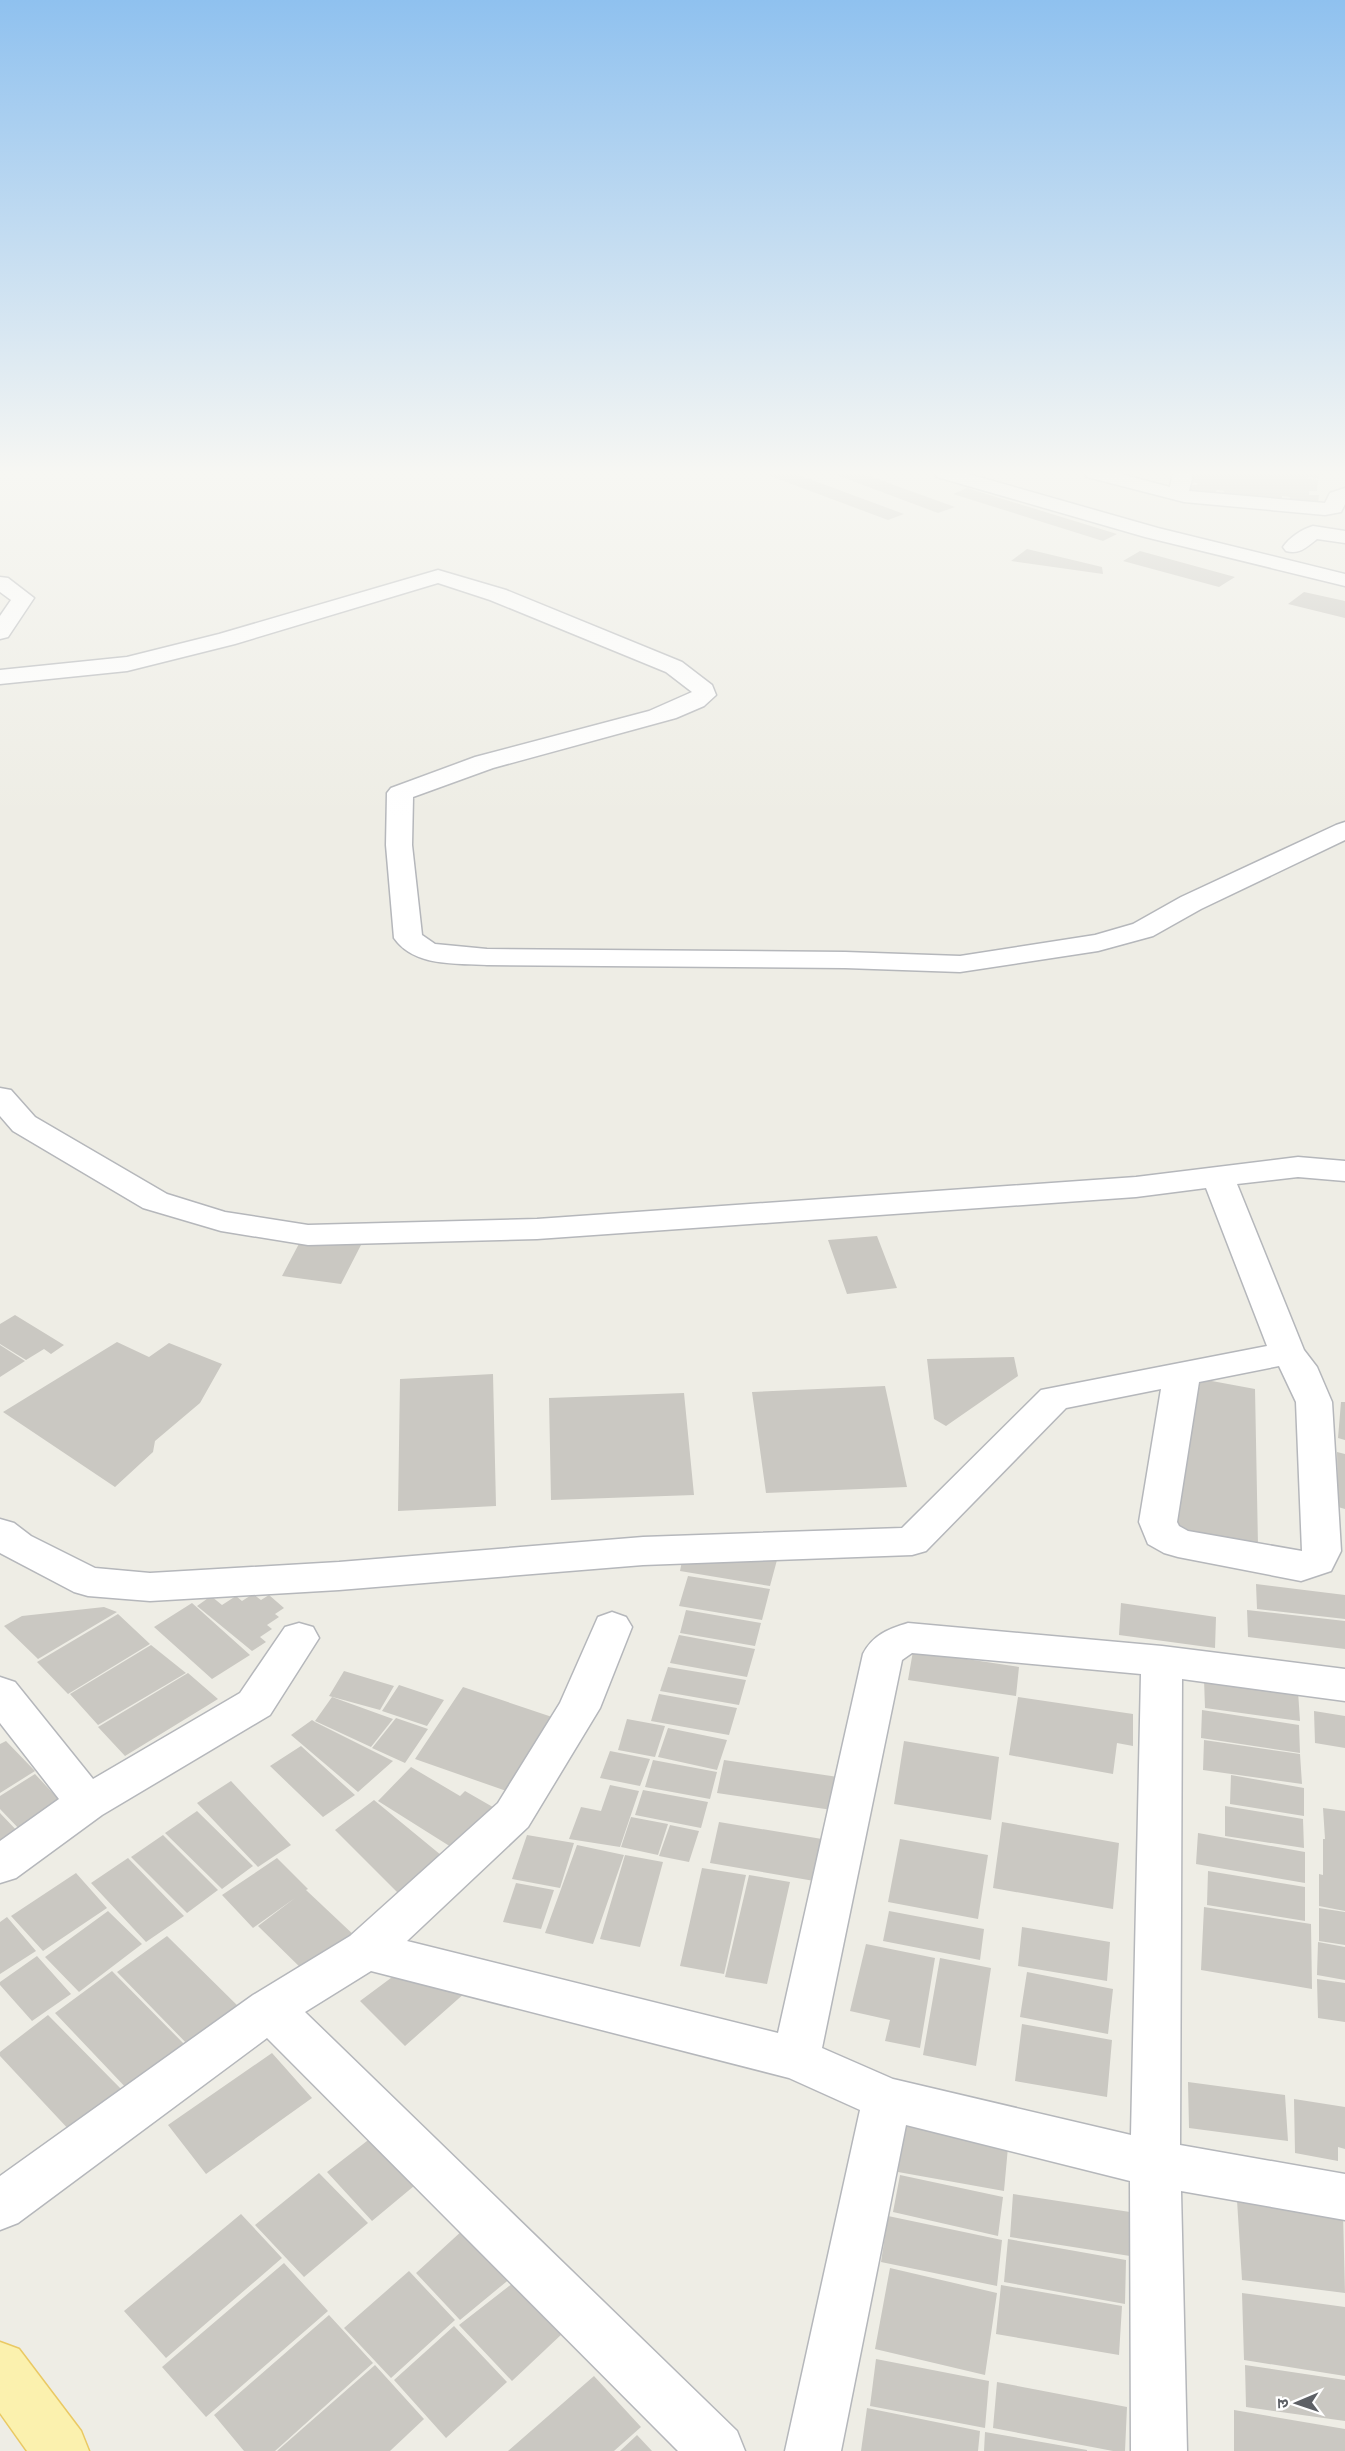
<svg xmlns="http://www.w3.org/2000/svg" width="1345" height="2451" font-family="Montserrat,'Noto Sans Devanagari',sans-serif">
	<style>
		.building { fill: #cac8c2 }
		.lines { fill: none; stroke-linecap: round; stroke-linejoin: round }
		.minor-casing { stroke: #b5b7bb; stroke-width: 3 }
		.major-casing { stroke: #eac963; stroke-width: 3 }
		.minor { fill: #fff; fill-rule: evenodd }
		.major { fill: #fbf1ae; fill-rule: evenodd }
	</style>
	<rect width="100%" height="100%" fill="#eeede5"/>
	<!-- building -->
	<path class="building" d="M762,473H793L904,514L888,520Z
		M831,473H861L955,507L938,513Z
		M1189,473H1319L1318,478L1308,477V479L1318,480L1317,491H1309V495H1319L1318,503L1289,500L1290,497L1282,496V500L1223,495L1224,491L1217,490L1215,494L1185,491L1187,484L1197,485L1198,483L1187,482Z
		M967,488L1117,534L1103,541L953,494Z
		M1027,549L1102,567L1103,574L1011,561Z
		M1140,551L1235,577L1219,587L1123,561Z
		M1304,592L1345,601V618L1288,604Z
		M877,1236L897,1288L847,1294L828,1240Z
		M302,1238L361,1245L341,1284L282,1276Z
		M15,1315L64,1345L51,1354L44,1349L26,1360L0,1344V1324Z
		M117,1342L149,1357L169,1343L222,1364L200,1403L155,1441L153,1452L115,1487L3,1412Z
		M0,1345L25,1361L0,1377Z
		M1014,1357L1018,1376L946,1426L934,1419L927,1359Z
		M493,1374L496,1506L398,1511L400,1379Z
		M1201,1379L1255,1389L1258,1546L1169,1527Z
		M885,1386L907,1487L766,1493L752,1392Z
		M684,1393L694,1495L551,1500L549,1398Z
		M1341,1402H1345V1440L1338,1438Z
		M1337,1452L1345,1454V1509L1338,1507Z
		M777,1560L770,1586L680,1571L682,1561Z
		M688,1576L770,1589L762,1620L679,1606Z
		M1256,1584L1345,1595V1619L1257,1609Z
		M253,1594L261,1600L269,1595L284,1608L275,1614L279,1617L267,1625L272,1629L260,1637L266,1642L252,1651L197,1606L211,1596L222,1605L236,1596L242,1601Z
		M192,1603L250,1655L212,1679L154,1627Z
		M1121,1603L1216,1617L1215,1648L1119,1635Z
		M104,1607L117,1612L38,1659L4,1626L22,1616Z
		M686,1610L761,1623L755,1646L680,1633Z
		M1247,1610L1345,1621V1649L1248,1637Z
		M118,1614L150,1644L68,1694L37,1662Z
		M679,1635L755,1649L747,1677L670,1663Z
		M151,1645L186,1673L98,1725L70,1694Z
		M913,1651L1019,1667L1016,1696L908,1680Z
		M668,1667L746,1680L739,1705L660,1691Z
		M344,1671L394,1686L380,1710L329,1696Z
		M188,1673L218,1699L125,1756L98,1727Z
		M1204,1679L1298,1691L1300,1721L1205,1708Z
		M399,1685L444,1700L427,1726L382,1711Z
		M463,1687L558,1719L512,1793L415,1759Z
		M659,1694L737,1708L729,1735L651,1721Z
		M332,1697L393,1719L371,1747L315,1721Z
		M1018,1697L1133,1714V1746L1117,1743L1113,1774L1009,1755Z
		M1202,1710L1299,1725L1300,1753L1201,1738Z
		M1314,1711L1345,1716V1748L1315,1743Z
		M396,1718L428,1729L405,1763L372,1748Z
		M627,1719L665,1726L655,1757L618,1750Z
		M312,1720L315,1722L393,1761L358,1792L291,1735Z
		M668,1728L727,1740L717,1770L658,1757Z
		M1204,1740L1300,1754L1302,1784L1203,1770Z
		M6,1741L35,1771L0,1793V1744Z
		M904,1741L999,1757L991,1820L894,1804Z
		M301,1746L355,1795L323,1817L270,1766Z
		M610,1751L650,1759L640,1786L600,1778Z
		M653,1760L717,1772L710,1799L645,1787Z
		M724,1760L838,1777L832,1810L717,1793Z
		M411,1767L460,1796L465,1791L498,1810L459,1852L378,1801Z
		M35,1774L65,1806L23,1833L0,1809V1796Z
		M1231,1775L1304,1788V1816L1230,1804Z
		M231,1781L291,1845L258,1867L197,1803Z
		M610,1785L639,1791L620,1847L569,1839L581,1807L601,1811Z
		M643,1790L708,1802L701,1828L635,1815Z
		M374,1800L447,1860L400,1895L335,1830Z
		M1225,1806L1303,1819L1304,1848L1225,1836Z
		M1323,1808L1345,1811V1911L1319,1906V1874L1323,1875V1839H1325Z
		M197,1811L253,1866L222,1889L165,1833Z
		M0,1813L20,1834L0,1848Z
		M631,1817L668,1824L658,1855L621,1847Z
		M719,1822L828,1840L820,1882L710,1863Z
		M1002,1822L1119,1843L1113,1909L993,1888Z
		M670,1825L699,1831L689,1862L659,1856Z
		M1198,1833L1305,1852V1883L1196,1864Z
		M163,1835L218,1890L187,1913L131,1857Z
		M527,1835L574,1843L560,1888L512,1879Z
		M900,1839L988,1855L978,1919L888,1902Z
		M577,1845L624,1855L593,1944L545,1933Z
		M625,1855L663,1862L640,1947L600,1939Z
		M128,1858L184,1916L146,1942L91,1883Z
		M277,1858L308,1889L306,1890L357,1938L308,1975L258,1926L295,1898L253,1928L222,1895Z
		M702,1868L746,1875L724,1974L680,1966Z
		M1208,1871L1305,1887V1921L1207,1905Z
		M76,1873L107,1908L43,1951L11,1916Z
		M749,1875L790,1882L767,1984L725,1977Z
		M516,1883L554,1890L541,1929L503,1922Z
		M1204,1907L1311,1924L1312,1989L1201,1970Z
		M1319,1908L1345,1912V1945L1319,1941Z
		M108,1911L142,1944L79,1992L45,1957Z
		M889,1911L984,1929L980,1960L883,1941Z
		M7,1917L36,1951L0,1974V1922Z
		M1022,1927L1110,1942L1107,1981L1018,1966Z
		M167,1936L244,2012L193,2050L117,1972Z
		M1318,1942L1345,1947V1980L1317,1975Z
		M866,1944L935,1958L920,2048L885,2041L890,2020L850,2011Z
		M37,1956L71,1994L32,2021L0,1985V1982Z
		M940,1958L991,1968L976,2066L923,2055Z
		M112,1971L187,2047L130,2092L55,2013Z
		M399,1972L466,1992L405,2046L360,2001Z
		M1027,1972L1113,1989L1108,2034L1020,2017Z
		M1317,1979L1345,1983V2022L1318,2018Z
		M48,2015L124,2092L72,2133L0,2056V2052Z
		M1022,2024L1112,2040L1107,2097L1015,2081Z
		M272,2053L312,2098L206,2174L168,2125Z
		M1188,2082L1285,2095L1288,2141L1189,2128Z
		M1294,2099L1345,2107V2149L1338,2147V2161L1295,2153Z
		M905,2118L1009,2136L1004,2191L898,2172Z
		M376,2134L420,2181L372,2221L327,2172Z
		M319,2173L368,2223L304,2277L255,2225Z
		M900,2175L1003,2197L998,2236L893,2212Z
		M1013,2194L1130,2212V2256L1010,2237Z
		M1237,2200L1343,2212L1345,2293L1242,2280Z
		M241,2214L282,2258L166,2358L124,2311Z
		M888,2216L1002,2240L997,2286L881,2262Z
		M464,2229L512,2277L460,2320L416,2273Z
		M1008,2239L1126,2260L1125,2304L1004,2282Z
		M284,2263L328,2311L206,2417L162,2367Z
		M890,2268L997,2293L985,2375L875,2349Z
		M409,2271L455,2320L391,2378L344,2328Z
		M513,2283L563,2333L512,2381L459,2325Z
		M1001,2285L1122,2306L1119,2355L996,2334Z
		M1242,2293L1345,2307V2376L1244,2360Z
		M329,2315L373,2363L275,2451H244L214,2415Z
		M454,2326L507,2382L446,2438L394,2380Z
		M876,2359L989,2381L985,2428L870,2406Z
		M375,2365L424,2419L390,2451H277Z
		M1245,2365L1345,2380V2421L1246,2407Z
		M594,2376L641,2427L614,2451H508Z
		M997,2382L1127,2407L1125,2451H1113L993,2428Z
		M867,2408L980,2431L978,2451H861Z
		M1234,2410L1345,2429V2451H1234Z
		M985,2432L1087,2450V2451H984Z
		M637,2435L652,2451H620Z"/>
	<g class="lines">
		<defs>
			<path id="minor" d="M934,473H965L1158,528L1345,574V586L1145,537L937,477Z
				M1084,473H1117L1170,487L1173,473H1193L1189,491L1325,503L1330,493L1345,488V504L1341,512L1325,515L1184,502L1087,477Z
				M1313,526L1345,531V543L1317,539C1307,547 1299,555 1286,551L1283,547C1289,538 1302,529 1313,526Z
				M438,570L506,590L682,662L712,685L716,695L704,706L676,718L493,768L413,797L412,845L422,935L435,944L487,949L845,952L960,956L1095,935L1133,924L1181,897L1336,825L1345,822V840L1201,909L1153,936L1098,951L960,972L845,968L487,965C456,963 414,967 394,938L386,845L387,793L391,788L475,757L649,711L692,692L666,672L490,600L438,583L235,644L127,671L0,684V670L127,657L219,634Z
				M0,577L8,578L34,598L8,637L0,639V616L11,600L0,592Z
				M0,1088L11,1090L35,1117L167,1194L225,1212L308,1225L537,1219L1136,1177L1298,1157L1345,1161V1181L1298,1177L1237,1184L1304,1350L1317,1367L1332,1402L1341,1551L1331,1571L1301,1581L1178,1557L1164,1553L1148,1544L1139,1522L1161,1389L1066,1408L926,1551L912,1555L643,1565L339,1590L150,1601L88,1596L74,1592L0,1553V1519L14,1523L31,1536L95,1568L150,1573L339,1562L643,1537L902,1528L1041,1390L1267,1346L1206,1188L1136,1197L537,1239L308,1245L221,1231L143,1208L13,1131L0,1116ZM1279,1366L1296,1402L1302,1551L1188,1531L1179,1526L1177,1522L1199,1382Z
				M612,1612L626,1617L632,1627L600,1708L528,1827L407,1941L778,2033L863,1654C873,1635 888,1629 908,1623L1162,1646L1345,1669V1701L1182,1679L1180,2145L1345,2174V2220L1181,2191L1187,2451H1131L1130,2181L906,2125L841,2451H785L860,2110L789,2078L371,1971L305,2012L737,2431L745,2451H678L267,2038L18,2223L0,2230V2176L253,1995L350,1936L498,1803L560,1703L598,1617ZM912,1653L1141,1674L1131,2135L893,2079L822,2048L902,1660Z
				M299,1623L313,1627L319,1638L270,1715L102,1815L16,1878L0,1883V1841L59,1799L0,1723V1677L15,1682L93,1779L240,1693L285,1627Z"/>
			<path id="major" d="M0,2342L19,2349L81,2431L89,2451H27L0,2413Z"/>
		</defs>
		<!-- minor casing -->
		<use href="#minor" class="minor-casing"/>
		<!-- major casing -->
		<use href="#major" class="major-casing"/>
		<!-- minor -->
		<use href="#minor" class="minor"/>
		<!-- major -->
		<use href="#major" class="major"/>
	</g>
	<!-- sky -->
	<linearGradient id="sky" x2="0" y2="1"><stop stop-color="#8fc1ef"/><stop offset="0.58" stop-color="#f7f7f3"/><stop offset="1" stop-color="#f7f7f3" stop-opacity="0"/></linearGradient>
	<rect width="1345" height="816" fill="url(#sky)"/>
	<!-- north arrow -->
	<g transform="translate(1297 2403) rotate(268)" stroke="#ffffff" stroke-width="4.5" paint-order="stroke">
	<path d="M0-4.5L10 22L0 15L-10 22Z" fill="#5d6065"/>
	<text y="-9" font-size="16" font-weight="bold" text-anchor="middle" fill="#5d6065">उ</text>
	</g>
</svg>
